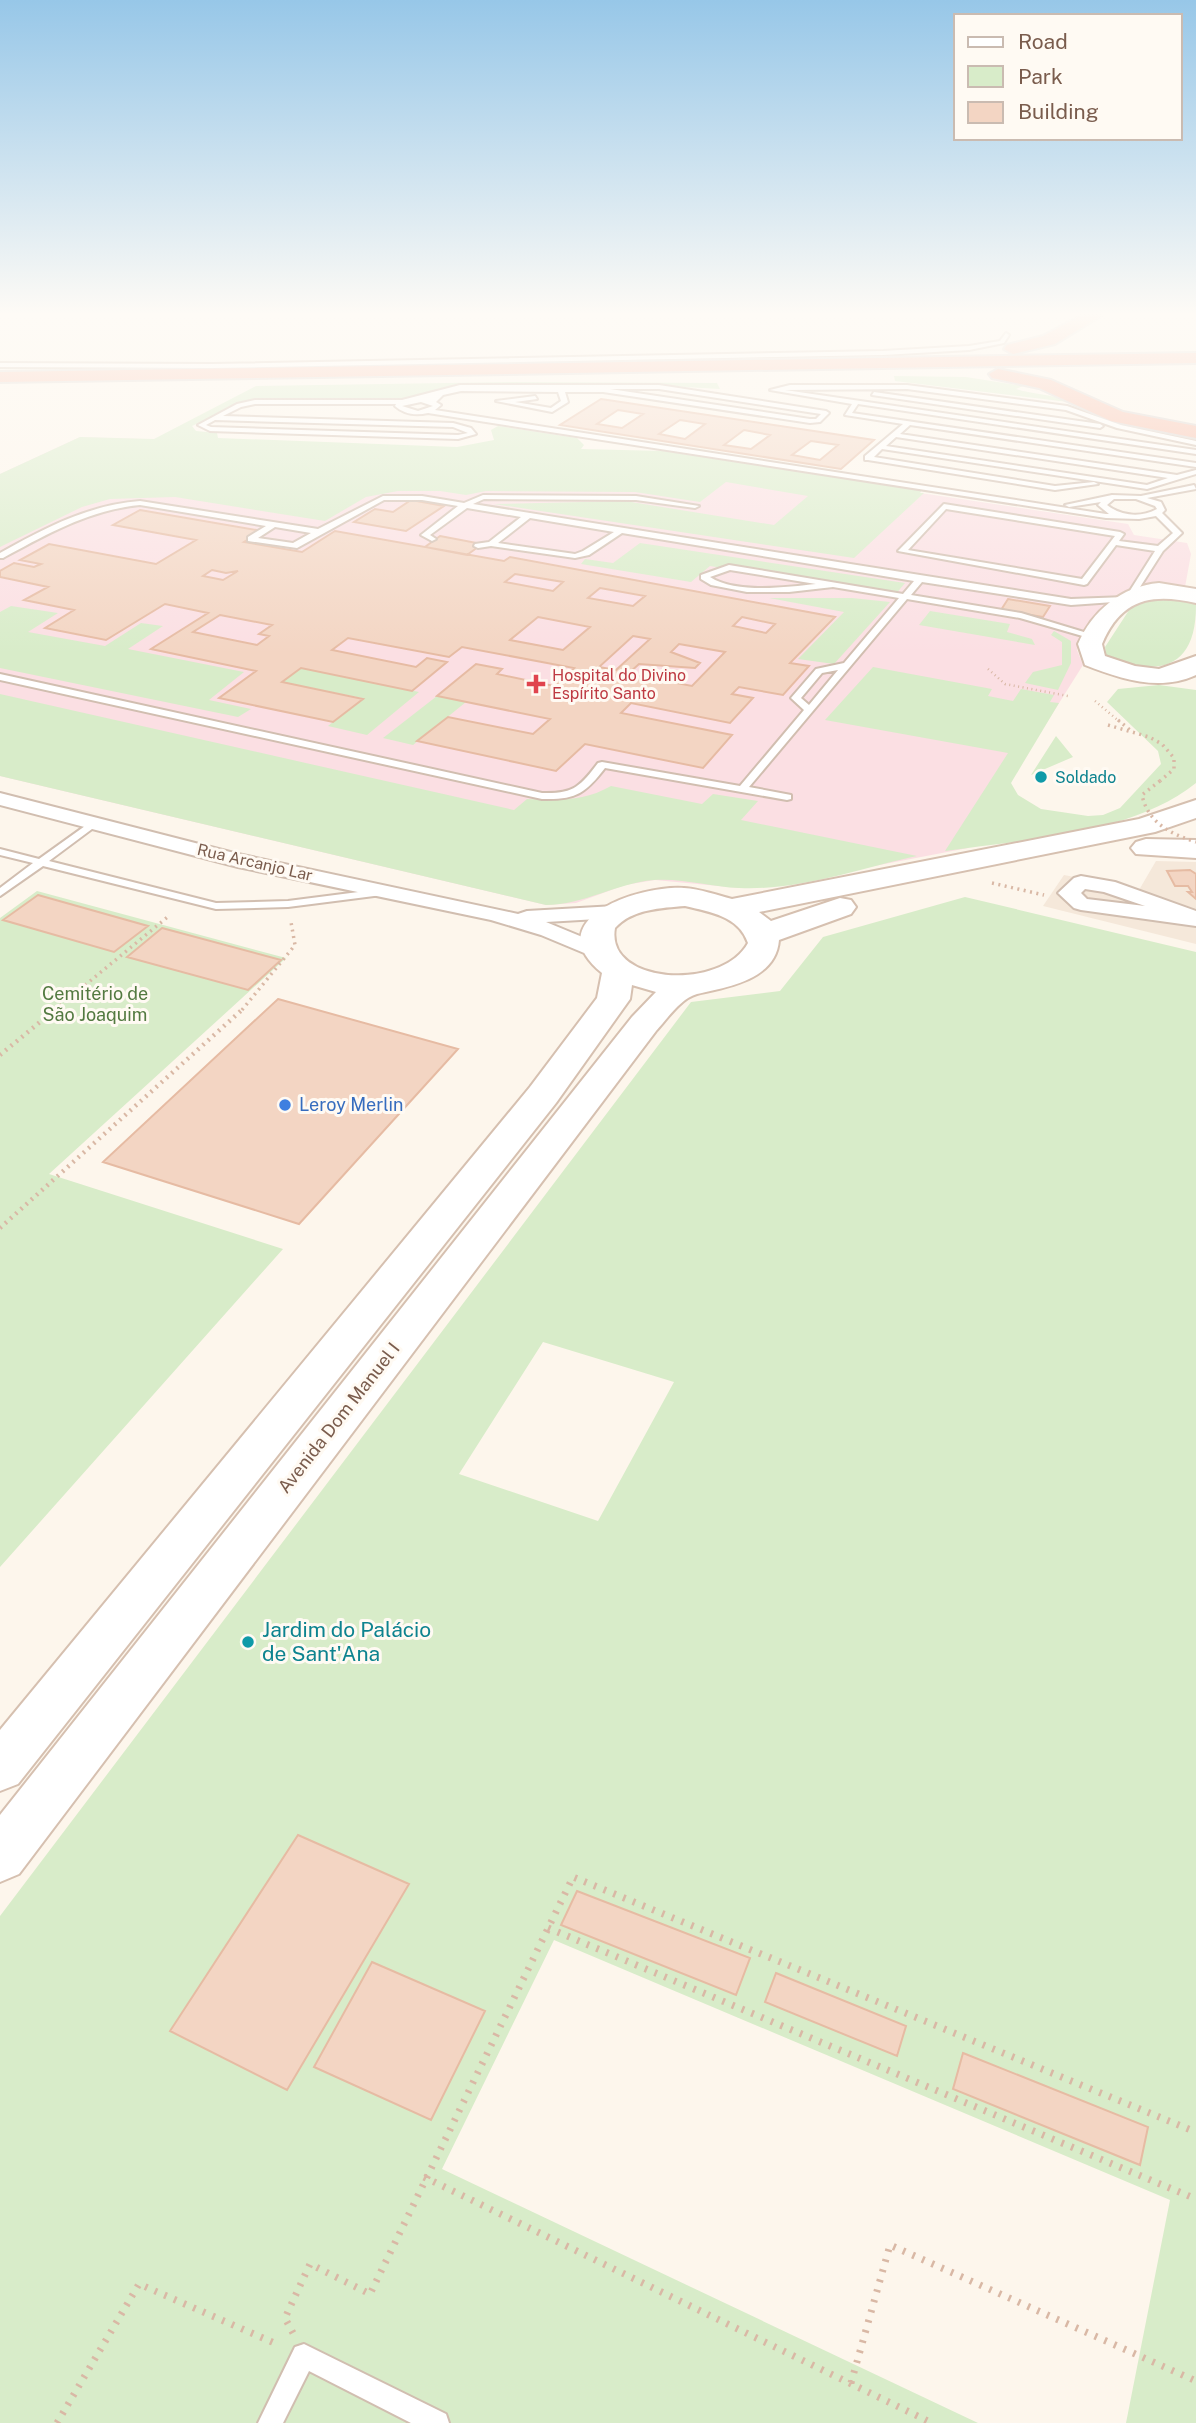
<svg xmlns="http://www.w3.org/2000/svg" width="1196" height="2423" font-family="'Public Sans',sans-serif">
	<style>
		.residential { fill: #f5e8da }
		.medical { fill: #fbdfe3 }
		.green { fill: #d8ecc9; fill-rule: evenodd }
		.building { fill: #f3d5c3; stroke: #e6bba3; stroke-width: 2; fill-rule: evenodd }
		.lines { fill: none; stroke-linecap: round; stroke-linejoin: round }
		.lane-casing { stroke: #d1beb0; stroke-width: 4 }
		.street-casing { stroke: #d1beb0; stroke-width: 4 }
		.secondary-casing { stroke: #d6c0b0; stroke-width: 4 }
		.highway-casing { stroke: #dad1cd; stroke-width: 4 }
		.path-far3 { stroke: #d9b8a5; stroke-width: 2.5; stroke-dasharray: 1 3.5; stroke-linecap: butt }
		.path-far2 { stroke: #d9b8a5; stroke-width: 3.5; stroke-dasharray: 2 4.5; stroke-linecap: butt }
		.path-far1 { stroke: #d9b8a5; stroke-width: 4.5; stroke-dasharray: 2 5; stroke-linecap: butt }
		.path { stroke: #d9b8a5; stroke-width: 7; stroke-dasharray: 2.5 8; stroke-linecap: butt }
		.lane { fill: #fff; fill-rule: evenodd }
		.street { fill: #fff; fill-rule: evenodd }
		.secondary { fill: #fff; fill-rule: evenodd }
		.highway { fill: #f7b7a3; fill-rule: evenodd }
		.path-bridge { stroke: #d9b8a5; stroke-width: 3.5; stroke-dasharray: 2 4.5; stroke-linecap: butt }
		.health-dot { fill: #e0444e; stroke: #fffaf3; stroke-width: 2.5 }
		.culture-dot { fill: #0f9aa8; stroke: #fffaf3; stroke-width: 2.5 }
		.shop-dot { fill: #3f7fe0; stroke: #fffaf3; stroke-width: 2.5 }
		.labels { text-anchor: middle; stroke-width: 6; stroke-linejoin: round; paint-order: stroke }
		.far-health-label { font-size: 16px; fill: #be3a42; stroke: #fffaf3; text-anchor: start }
		.far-culture-label { font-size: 16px; fill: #0d838f; stroke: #fffaf3; text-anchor: start }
		.far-street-label { font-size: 16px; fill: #7a5c4d; stroke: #fffaf3 }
		.park-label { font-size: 18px; fill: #537a41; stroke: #fffaf3 }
		.shop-label { font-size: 18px; fill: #366cbe; stroke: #fffaf3; text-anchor: start }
		.street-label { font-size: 18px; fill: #7a5c4d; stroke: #fffaf3 }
		.near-culture-label { font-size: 21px; fill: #0d838f; stroke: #fffaf3; text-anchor: start }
	</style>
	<rect width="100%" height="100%" fill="#fdf6ec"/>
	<!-- residential -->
	<path class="residential" d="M1156,861L1196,862V944L1043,906L1064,875L1139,890Z"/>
	<!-- medical -->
	<path class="medical" d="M80,437L672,456L1128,524L1134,535L1187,543L1191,554L1185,587H1141L1113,597L1079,642L1077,650L1083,665L968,848L770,886L740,888L655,880L625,885L576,903L546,905L0,776V474Z"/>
	<!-- green -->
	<path class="green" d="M894,376L966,377L1023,386L1016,389C1035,395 1050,393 1068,402L895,381Z
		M514,382L717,383L720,389L668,386H462L395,401H263L231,408L192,426L196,431L217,433L218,438L457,447L494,440L491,430L498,426L577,438L584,445L581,449L663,451L922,490L920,493H924L854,558L494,504L625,501L774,525L808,496L726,482L700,502L635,492L486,491L466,495L440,491H398L366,497L325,521L175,497L110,499L82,507L0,547V474L80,437L154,439L256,386Z
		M640,543L905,583L895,595L710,566L691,582L581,564L585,559L613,563Z
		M1151,597L1181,599L1196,605C1196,666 1163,677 1110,659L1106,655L1105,647L1133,604Z
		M769,598H852L890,602L834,664L798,659L844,612Z
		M11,606L58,613L28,632L105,646L141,623L163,626L128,649L244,672L209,700L251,709L238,717L0,668V612Z
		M930,611L1010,624L1007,632L1032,639L1035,645L919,625Z
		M1054,631L1071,641V663L1058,690L1025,683L1033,672L1062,665V642L1051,635Z
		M873,667L992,689L988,696L1013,701L1021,689L1054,695L1050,702L1059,703L1011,783L1018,795L1041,809L1088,816L1103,815L1120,808L1161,764L1158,751L1107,702L1118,689L1159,685L1196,690V783C1131,835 1025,839 945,851L1008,753L825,720Z
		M301,668L419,692L367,735L328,726L362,698L282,682Z
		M0,694L514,810L527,799C559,800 583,802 611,786L702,804L713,794L758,801L741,820L917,856C861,868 798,891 739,888C711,887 683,878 654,880C616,883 584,905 546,905L0,776Z
		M437,696L466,702L413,745L383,738Z
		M1056,736L1073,757L1031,775Z
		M37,891L286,958L49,1174L283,1249L0,1567V918Z
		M965,897L1196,952V2423H1126L1170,2200L554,1940L442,2169L978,2423H0V1916L691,1002L780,991L823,937ZM543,1342L674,1382L598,1521L459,1474Z"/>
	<!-- building -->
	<path class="building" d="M601,399L874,440L841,469L560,425ZM618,410L643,414L622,428L597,424ZM680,420L705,424L685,439L659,434ZM744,430L770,435L751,449L724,445ZM811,441L838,445L820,460L792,455Z
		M411,500L444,506L406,531L354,522L375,509L393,512Z
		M140,510L262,531L244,542L302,552L335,531L504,561L510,557L835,617L790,663L809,666L783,695L739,687L732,694L753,698L730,723L631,703L621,713L732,735L703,768L585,744L556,771L417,741L448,717L533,734L550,719L437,696L476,664L502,669L497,674L554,686L574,668L462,647L449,657L348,638L332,650L416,667L427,658L447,662L412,691L301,668L282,682L363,699L333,722L219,698L256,671L151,649L208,613L165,604L106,640L45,628L74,610L24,600L48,587L0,577V571L14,563L34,567L41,564L20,560L49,544L156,564L196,540L113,525ZM212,570L226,573L238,571L223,580L203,576ZM515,574L563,582L553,591L505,582ZM600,588L645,596L633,606L588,598ZM220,615L272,625L259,634L269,636L257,645L193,632ZM538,617L590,627L563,650L510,640ZM742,617L775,624L766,633L733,626ZM633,636L650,639L616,670L599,667ZM679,644L725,652L692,686L628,674L639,664L695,668L700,663L671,652Z
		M440,536L482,544L467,555L425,547Z
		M1008,599L1050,606L1043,617L1001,610Z
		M1190,870L1196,874V899L1188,892H1192L1188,886H1175L1167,871Z
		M38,895L148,926L114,952L3,920Z
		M162,928L281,960L248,990L127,957Z
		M278,999L458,1049L299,1224L103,1162Z
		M298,1835L409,1884L287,2090L170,2031Z
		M577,1891L750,1958L736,1995L561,1925Z
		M372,1962L485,2011L431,2120L314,2067Z
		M776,1973L906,2026L897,2056L765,2002Z
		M963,2053L1148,2127L1140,2165L953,2089Z"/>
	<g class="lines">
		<defs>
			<path id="lane" d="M1006,333L1009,335L1004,343L969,350L883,355L212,368L0,367V363L212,364L883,351L969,346L1000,341Z
				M460,385H659L826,411L829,413L820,422L810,423L603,392H565L568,402L552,412L496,401L535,396L537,399L515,402L551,408L561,401L558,392L461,391L443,395L436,402L441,405L435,410L1106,514H1109L1098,505L1101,502L1069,507L1065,505L1112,495L1141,496L1194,485L1196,489L1147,498L1161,502L1165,510L1162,513L1182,533L1163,551L1133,598H1129L1128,601L1071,605L922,582L911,595L1021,613L1097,636L1093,639L1020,618L907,599L749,787L791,795V799L787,800L605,768C585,794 575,800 542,799L0,680V674L542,793C573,794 580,787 598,763L602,762L740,786L804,710L791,698L816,669L844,663L899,598L833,587L789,592H747L711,585L701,579V575L729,565L903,594L914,581L622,533L589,555L575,558L491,546L478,548L474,546L475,544L489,542L521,517L467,508L430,535L436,539L432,541L421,535L458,506L422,500H384L297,548L248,541V537L266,526L140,505C89,510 47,534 3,558H0V553C45,528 88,505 140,501L318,529L383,496H422L464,503L483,495L636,496L699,506L695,508L636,500L484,499L473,504L1071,599L1126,597L1155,551L1116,545L1087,584L1084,585L898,551L944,504L1120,532L1124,534L1119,541L1158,546L1173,533L1156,516L1139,519L1106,518L428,413C415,416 404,414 395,406L396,404H255L241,407L223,416L453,423L471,428L476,434L458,439L210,431L198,425L237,404L255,400H402ZM610,389H659L821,414L816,419H810ZM421,402L433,406L418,411L402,406ZM215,420L453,427L468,433L458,435L211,427L206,425ZM1114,499H1136L1155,506L1157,509C1141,518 1121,516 1107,505ZM946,509L1115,536L1082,579L908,550ZM530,518L614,532L583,551L575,554L498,543ZM275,527L311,533L293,543L258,538ZM730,570L816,584C787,587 736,594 710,577ZM838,670L809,705L801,698L822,673Z
				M790,385H907L1067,406L1121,425L1196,441V445L1117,428L1066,410L907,389L785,390L1196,450V454L858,404L852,413L1196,463V467L910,425L900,434L1177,475L1196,470V474L1147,489L882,449L874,457L1055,486L1094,482L1098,484L1055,490L868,460H865V456L903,424L845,415L852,404L770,390ZM896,437L1168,478L1147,485L886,446Z
				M874,392L1100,424L1103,426L1100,428L872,395Z
				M92,821L96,822V826L49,861L216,903L288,901L382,889L388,892L382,895L288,907L216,909L43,866L0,896V888L33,863L0,855V849L39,859Z
				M304,2344L446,2414L449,2423H411L309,2371L283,2423H258L295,2347Z"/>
			<path id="street" d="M0,793L238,854L518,914L527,911L615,906L626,912L615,918L546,922L609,948L612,953L609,958L601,960L541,935L491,920L238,867L0,805Z
				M1081,876L1115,882L1196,911V926L1081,910L1074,908L1058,893L1074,878ZM1085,889L1104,892L1145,906L1087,899L1081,893Z"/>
			<path id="secondary" d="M1159,583L1196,589V603C1153,593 1121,598 1102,644L1105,656L1135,666L1159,669L1196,656V675C1159,692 1121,679 1085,665L1078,644C1092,611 1122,586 1159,583Z
				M1196,800V818L1155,832L759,912L771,921L840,898L851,900L856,907L851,914L779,940C776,980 727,987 697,994C681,998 667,1019 656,1031L19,1874L0,1882V1815L632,1017L656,992L632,985L630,999L556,1103L18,1784L0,1791V1730L530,1087L597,998L602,973C536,919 640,885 684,888C700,889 717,895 732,899L1139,819ZM685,906C710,912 739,916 748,943C722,991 605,985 615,928C632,909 661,908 685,906Z
				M1146,839L1196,840V858L1136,854L1131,848L1136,842Z"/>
			<path id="highway" d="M1082,315H1102L1055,344L1013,354L1004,349L1007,345L1043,336Z
				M1196,353V363L0,382V372Z
				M998,369L1051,380L1123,412L1196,426V438L1111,421L1039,388L992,378L989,374Z"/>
		</defs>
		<!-- lane casing -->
		<use href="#lane" class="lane-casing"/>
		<!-- street casing -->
		<use href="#street" class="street-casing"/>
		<!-- secondary casing -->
		<use href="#secondary" class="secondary-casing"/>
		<!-- highway casing -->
		<use href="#highway" class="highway-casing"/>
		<!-- path-far3 -->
		<path class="path-far3" d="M988,669L1005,684L1068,696
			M1095,701L1120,722"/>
		<!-- path-far2 -->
		<path class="path-far2" d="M1118,720L1130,730
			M1108,725L1149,737L1162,744L1174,758V769L1160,781
			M992,883L1044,895
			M55,1010L170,915
			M242,1010L295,945L291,922"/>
		<!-- path-far1 -->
		<path class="path-far1" d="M0,1055L57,1008
			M0,1228L244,1008"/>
		<!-- path -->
		<path class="path" d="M548,1928L1196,2199
			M424,2177L932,2423
			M293,2333L285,2318L310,2264L370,2294L573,1877L1196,2132
			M851,2383L890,2245L1196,2381
			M57,2423L139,2284L279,2345"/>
		<!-- lane -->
		<use href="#lane" class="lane"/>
		<!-- street -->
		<use href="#street" class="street"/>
		<!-- secondary -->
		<use href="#secondary" class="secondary"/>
		<!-- highway -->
		<use href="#highway" class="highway"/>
		<!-- path-bridge -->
		<path class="path-bridge" d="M1160,781L1142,795C1148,823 1171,834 1196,842"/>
	</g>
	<!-- sky -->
	<linearGradient id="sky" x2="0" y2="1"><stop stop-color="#97c7e8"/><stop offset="0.48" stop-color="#fefbf6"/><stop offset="1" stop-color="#fefbf6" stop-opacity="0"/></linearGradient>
	<rect width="1196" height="654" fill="url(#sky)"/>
	<!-- markers -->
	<path class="health-dot" d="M532.5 673.5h7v7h7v7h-7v7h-7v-7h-7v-7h7z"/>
	<g class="culture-dot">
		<circle cx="1041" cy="777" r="7"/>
		<circle cx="248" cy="1642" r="7"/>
	</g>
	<circle class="shop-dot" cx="285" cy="1105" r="7"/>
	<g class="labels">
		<!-- far-health labels -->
		<g class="far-health-label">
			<text x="552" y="681">Hospital do Divino<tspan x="552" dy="18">Espírito Santo</tspan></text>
		</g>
		<!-- far-culture labels -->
		<g class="far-culture-label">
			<text x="1055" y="783">Soldado</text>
		</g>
		<!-- far-street labels -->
		<g class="far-street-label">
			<text transform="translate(255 862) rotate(13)" y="6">Rua Arcanjo Lar</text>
		</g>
		<!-- park labels -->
		<g class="park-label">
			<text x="95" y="1000">Cemitério de<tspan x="95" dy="21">São Joaquim</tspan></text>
		</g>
		<!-- shop labels -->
		<g class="shop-label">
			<text x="299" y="1111">Leroy Merlin</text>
		</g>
		<!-- street labels -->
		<g class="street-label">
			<text transform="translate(339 1418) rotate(-52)" y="6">Avenida Dom Manuel I</text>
		</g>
		<!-- near-culture labels -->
		<g class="near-culture-label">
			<text x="262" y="1637">Jardim do Palácio<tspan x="262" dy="24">de Sant'Ana</tspan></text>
		</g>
	</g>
	<!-- legend -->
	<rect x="954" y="14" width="228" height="126" fill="#fffaf3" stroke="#cabbb1" stroke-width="2"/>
	<rect x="968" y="37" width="35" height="10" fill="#ffffff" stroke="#cabbb1" stroke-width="2"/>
	<text x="1018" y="49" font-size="21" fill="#7a5c4d">Road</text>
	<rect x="968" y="66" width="35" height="21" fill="#d8ecc9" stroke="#cabbb1" stroke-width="2"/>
	<text x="1018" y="84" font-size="21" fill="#7a5c4d">Park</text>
	<rect x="968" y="102" width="35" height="21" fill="#f3d5c3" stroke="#cabbb1" stroke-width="2"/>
	<text x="1018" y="119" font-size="21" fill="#7a5c4d">Building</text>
</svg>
